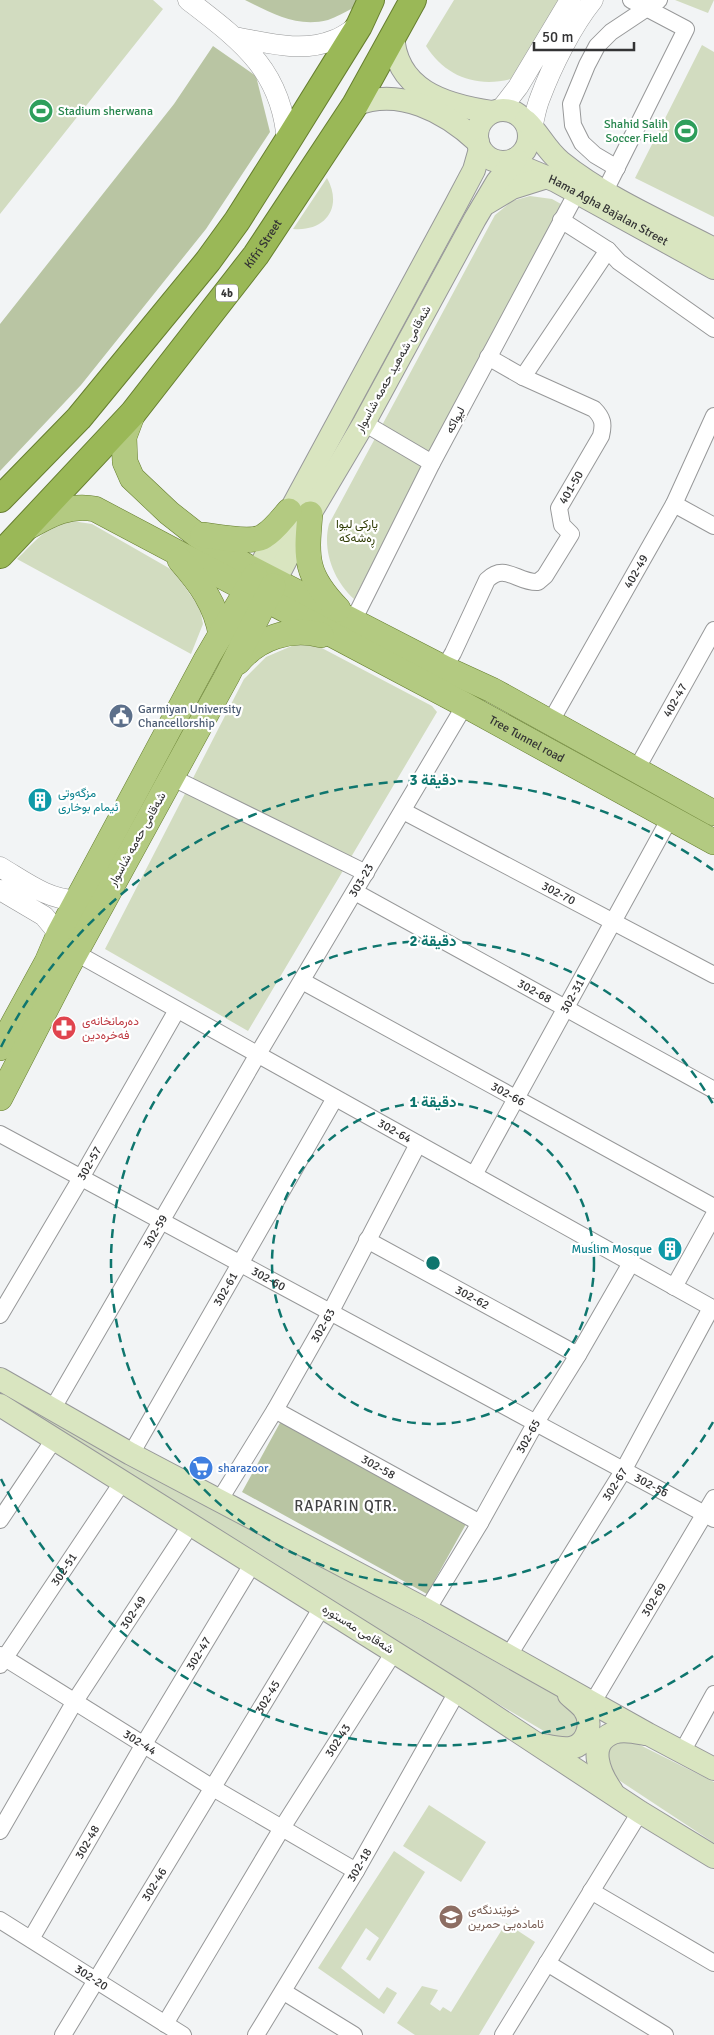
<svg xmlns="http://www.w3.org/2000/svg" width="714" height="2035" font-family="Signika,Vazirmatn,sans-serif">
	<style>
		.green { fill: #d2dcc0 }
		.forest { fill: #b9c5a3 }
		.lines { fill: none; stroke-linecap: round; stroke-linejoin: round }
		.minor-casing { stroke: #979899; stroke-width: 18 }
		.tertiary-casing { stroke: #979899; stroke-width: 21 }
		.secondary-casing { stroke: #979899; stroke-width: 24 }
		.primary-casing { stroke: #667e2f; stroke-width: 26 }
		.trunk-casing { stroke: #667e2f; stroke-width: 28 }
		.minor { stroke: #fff; stroke-width: 16 }
		.tertiary { stroke: #fff; stroke-width: 20 }
		.secondary { stroke: #d9e5c0; stroke-width: 22 }
		.primary { stroke: #b3ca81; stroke-width: 25 }
		.trunk { stroke: #9ab857; stroke-width: 26 }
		.ring { fill: none; stroke: #0f766e; stroke-width: 2.5; stroke-dasharray: 9 6 }
		.labels { text-anchor: middle; stroke-width: 4.5; stroke-linejoin: round; paint-order: stroke }
		.shield { fill: #fff; stroke: #707071; stroke-width: 1 }
		.shield-label { font-size: 11px; font-weight: bold; fill: #333334 }
		.leisure-label { font-size: 12px; fill: #27864d; stroke: #fff; text-anchor: start }
		.street-label { font-size: 12px; fill: #333334; stroke: #fff }
		.park-label { font-size: 12px; fill: #2e3b03; stroke: #fff }
		.service-label { font-size: 12px; fill: #4e5e75; stroke: #fff; text-anchor: start }
		.culture-label { font-size: 12px; fill: #0d838f; stroke: #fff; text-anchor: start }
		.health-label { font-size: 12px; fill: #be3a42; stroke: #fff; text-anchor: start }
		.shop-label { font-size: 12px; fill: #366cbe; stroke: #fff; text-anchor: start }
		.education-label { font-size: 12px; fill: #785e54; stroke: #fff; text-anchor: start }
		.quarter-label { font-size: 15px; letter-spacing: 1px; fill: #424344; stroke: #fff }
		.centre { fill: #0f766e; stroke: #fff; stroke-width: 2.5 }
		.ring-label { font-size: 15px; text-anchor: middle; font-weight: bold; fill: #0f766e; stroke: #fff; stroke-width: 4.5; stroke-linejoin: round; paint-order: stroke }
	</style>
	<rect width="100%" height="100%" fill="#f2f4f5"/>
	<!-- green -->
	<path class="green" d="M0,0H153L163,9L0,214Z
		M454,0H559L511,79C476,88 445,76 426,46Z
		M675,0H714L708,13Z
		M702,45L714,52V217L635,178Z
		M327,178C343,207 326,232 293,229Z
		M530,196L552,199L561,204L354,599C334,581 322,551 329,524L495,215L512,201Z
		M72,521L92,524L174,571L200,609L203,624L191,654L17,559C33,544 48,523 72,521Z
		M294,645L318,646L432,706L437,712L248,1031L105,949L244,679L266,657Z
		M0,1387L557,1696L566,1702L580,1718L575,1736L559,1740L429,1663L0,1396Z
		M616,1739L638,1744L714,1782V1843L608,1773L603,1754Z
		M429,1805L486,1842L461,1882L403,1846Z
		M394,1851L425,1872L370,1961L366,1959L379,1938L366,1928L341,1968L379,1999L387,1987L397,1993L384,2014L318,1968Z
		M506,1923L535,1942L479,2035H415L397,2023L422,1986L438,1990L430,2004L440,2011L443,2007L451,2012Z"/>
	<!-- forest -->
	<path class="forest" d="M245,0H357L353,8C345,12 336,17 328,20C297,28 271,13 245,0Z
		M213,46L256,76L270,132L206,229L81,385L0,471V324L174,104Z
		M281,1421L466,1524L427,1594L242,1492Z"/>
	<g class="lines">
		<defs>
			<g id="minor">
				<path d="M617,168L595,155L582,143L573,125L571,104L587,65L597,46L611,32L659,0"/>
				<path d="M605,191L686,29L631,0"/>
				<path d="M561,220L608,250L619,262L714,329"/>
				<path d="M523,377L608,250"/>
				<path d="M364,423L432,463"/>
				<path d="M674,504L714,526"/>
				<path d="M351,621L359,609L432,463L576,194"/>
				<path id="s1" d="M444,668L453,653L487,580C505,562 517,583 538,582L545,576L571,534L562,525L559,508L601,436C604,424 603,418 594,409L523,377L488,357"/>
				<path id="s2" d="M551,721L674,504L714,416"/>
				<path id="s3" d="M636,770L714,630"/>
				<path d="M171,777L366,873"/>
				<path id="s4" d="M403,811L714,975"/>
				<path id="s5" d="M355,892L714,1090"/>
				<path id="s6" d="M76,953L714,1309"/>
				<path id="s7" d="M302,981L714,1207"/>
				<path id="s8" d="M0,1134L714,1519"/>
				<path id="s9" d="M474,1175L670,818"/>
				<path id="s10" d="M367,1240L578,1355"/>
				<path d="M674,1287L714,1215"/>
				<path id="s11" d="M0,1315L81,1178L177,1010"/>
				<path id="s12" d="M53,1408L258,1054L465,705"/>
				<path id="s13" d="M275,1410L480,1523"/>
				<path id="s14" d="M131,1454L335,1098"/>
				<path id="s15" d="M219,1501L275,1410L330,1313L418,1144"/>
				<path d="M0,1520L55,1438"/>
				<path id="s16" d="M427,1610L480,1523L535,1424L578,1355L631,1263"/>
				<path id="s17" d="M0,1655L213,1788L356,1871"/>
				<path id="s18" d="M509,1655L623,1471L711,1308"/>
				<path id="s19" d="M0,1665L123,1481"/>
				<path id="s20" d="M593,1702L714,1498"/>
				<path d="M682,1752L714,1694"/>
				<path id="s21" d="M0,1831L75,1701L191,1524"/>
				<path d="M591,1891L714,1963"/>
				<path id="s22" d="M0,1920L183,2035"/>
				<path id="s23" d="M31,1939L144,1744L253,1563"/>
				<path d="M547,1963L665,2035"/>
				<path d="M284,1992L354,2035"/>
				<path id="s24" d="M165,2024L282,1828L394,1652"/>
				<path id="s25" d="M63,2035L322,1607"/>
				<path id="s26" d="M256,2035L356,1871L457,1692"/>
				<path d="M503,2035L640,1812"/>
			</g>
			<path id="tertiary" d="M188,0C241,41 282,70 287,142
				M235,37C268,43 302,53 334,40C343,37 350,31 358,26
				M501,109L518,87L570,0
				M530,135C534,123 535,110 540,98C552,66 572,26 593,0
				M0,867C24,881 49,901 78,900
				M0,890L44,916L59,934"/>
			<g id="secondary">
				<path d="M393,34C395,90 444,105 492,112"/>
				<path d="M355,105C399,87 445,111 478,142"/>
				<circle cx="503" cy="136" r="26"/>
				<path d="M526,121C539,133 546,150 561,162C604,197 664,223 714,249"/>
				<path id="s27" d="M499,162L527,169L556,181L714,268"/>
				<path d="M487,203L512,188L547,177"/>
				<path d="M257,572L455,206L474,170L480,149"/>
				<path d="M275,581L310,514L364,423L475,219L497,182L516,159"/>
				<path d="M0,1379L131,1454L427,1610L648,1734L714,1769"/>
				<path d="M0,1405L464,1696L640,1812L714,1857"/>
				<path d="M543,1745C562,1749 582,1754 588,1730C589,1724 589,1717 585,1711C582,1705 574,1700 569,1695"/>
				<path d="M612,1791C600,1774 586,1744 613,1733C623,1729 635,1732 645,1734"/>
			</g>
			<g id="primary">
				<path d="M133,413L124,437L125,462L132,478L169,513L197,535L246,566L444,668L492,690L714,813"/>
				<path d="M310,514C306,559 305,575 338,609"/>
				<path id="s28" d="M30,526C51,514 70,504 95,509L465,705L714,842"/>
				<path d="M203,535C218,537 252,544 264,536C274,530 281,520 289,511"/>
				<path d="M180,560C200,583 216,604 221,635"/>
				<path d="M238,662C258,638 290,627 321,635"/>
				<path d="M0,1048L47,962L59,934L207,658L255,576"/>
				<path d="M0,1098L66,970L227,676L273,586"/>
			</g>
			<g id="trunk">
				<path d="M0,499L79,418L208,261L237,221L287,142L359,26L371,0"/>
				<path id="s29" d="M0,555L133,413L256,255L355,105L413,0"/>
			</g>
		</defs>
		<!-- minor casing -->
		<use href="#minor" class="minor-casing"/>
		<!-- tertiary casing -->
		<use href="#tertiary" class="tertiary-casing"/>
		<!-- secondary casing -->
		<use href="#secondary" class="secondary-casing"/>
		<!-- primary casing -->
		<use href="#primary" class="primary-casing"/>
		<!-- trunk casing -->
		<use href="#trunk" class="trunk-casing"/>
		<!-- minor -->
		<use href="#minor" class="minor"/>
		<!-- tertiary -->
		<use href="#tertiary" class="tertiary"/>
		<!-- secondary -->
		<use href="#secondary" class="secondary"/>
		<!-- primary -->
		<use href="#primary" class="primary"/>
		<!-- trunk -->
		<use href="#trunk" class="trunk"/>
	</g>
	<!-- distance rings -->
	<g class="ring">
		<circle cx="433" cy="1263" r="161"/>
		<path d="M713 1422A322 322 0 1 1 713 1104"/>
		<path d="M713 1656A483 483 0 0 1 1 1479M1 1047A483 483 0 0 1 713 870"/>
	</g>
	<!-- icons -->
	<defs>
		<symbol id="stadium-disc" viewBox="-11 -11 22 22"><circle r="9.5" fill="#2e9e5b" stroke="#fff"/><path d="M0-5a6.5 5 0 1 0 0 10a6.5 5 0 1 0 0-10ZM-3.5-1.8h7v3.6h-7Z" fill="#fff"/></symbol>
		<symbol id="civic-disc" viewBox="-11 -11 22 22"><circle r="9.5" fill="#5c6f8a" stroke="#fff"/><path d="M-.6-6.5H3V-4.5H.6V-3L4-1V1h2V6H-6V1h2V-1L-.6-3ZM-1.2 2.5V6h2.4V2.5Z" fill="#fff"/></symbol>
		<symbol id="building-disc" viewBox="-11 -11 22 22"><circle r="9.5" fill="#0f9aa8" stroke="#fff"/><path d="M-4-6H4V6H1V3H-1V6H-4ZM-2.5-4.3h1.7v1.8h-1.7ZM.8-4.3h1.7v1.8H.8ZM-2.5-1h1.7V.8h-1.7ZM.8-1h1.7V.8H.8Z" fill="#fff"/></symbol>
		<symbol id="pharmacy-disc" viewBox="-11 -11 22 22"><circle r="9.5" fill="#e0444e" stroke="#fff"/><path d="M-2-6h4v4h4v4h-4v4h-4v-4h-4v-4h4Z" fill="#fff"/></symbol>
		<symbol id="supermarket-disc" viewBox="-11 -11 22 22"><circle r="9.5" fill="#3f7fe0" stroke="#fff"/><path d="M-6-5.5h2.5l.6 2H6L4.5 2H-2.5L-4.4-4H-6ZM-1.5 3.2a1.3 1.3 0 1 0 .1 0ZM3 3.2a1.3 1.3 0 1 0 .1 0Z" fill="#fff"/></symbol>
		<symbol id="school-disc" viewBox="-11 -11 22 22"><circle r="9.5" fill="#8d6e63" stroke="#fff"/><path d="M0-5L7-2L0 1L-7-2ZM-4 1L0 2.5L4 1V4Q0 6-4 4Z" fill="#fff"/></symbol>
	</defs>
	<g fill-rule="evenodd">
		<use href="#stadium-disc" x="27" y="97" width="28" height="28"/>
		<use href="#stadium-disc" x="672" y="117" width="28" height="28"/>
		<use href="#civic-disc" x="107" y="702" width="28" height="28"/>
		<use href="#building-disc" x="26" y="786" width="28" height="28"/>
		<use href="#pharmacy-disc" x="50" y="1014" width="28" height="28"/>
		<use href="#building-disc" x="656" y="1235" width="28" height="28"/>
		<use href="#supermarket-disc" x="187" y="1454" width="28" height="28"/>
		<use href="#school-disc" x="437" y="1903" width="28" height="28"/>
	</g>
	<g class="labels">
		<!-- shield labels -->
		<rect class="shield" x="216" y="284.5" width="22" height="17" rx="4"/>
		<g class="shield-label">
			<text x="227" y="297">4b</text>
		</g>
		<!-- leisure labels -->
		<g class="leisure-label">
			<text x="58" y="115">Stadium sherwana</text>
			<text x="668" y="128" text-anchor="end">Shahid Salih<tspan x="668" dy="14">Soccer Field</tspan></text>
		</g>
		<!-- street labels -->
		<g class="street-label">
			<text dy="4" stroke="none"><textPath href="#s27" startOffset="120">Hama Agha Bajalan Street</textPath></text>
			<text dy="4" stroke="none"><textPath href="#s29" startOffset="408">Kifri Street</textPath></text>
			<text transform="translate(393 369) rotate(-61)" y="4">شەقامی شەهید حەمە شاسوار</text>
			<text transform="translate(455 420) rotate(-62)" y="4">لیواکە</text>
			<text dy="4" stroke="none"><textPath href="#s1" startOffset="265">401-50</textPath></text>
			<text dy="4" stroke="none"><textPath href="#s2" startOffset="172">402-49</textPath></text>
			<text dy="4" stroke="none"><textPath href="#s3" startOffset="80">402-47</textPath></text>
			<text dy="4" stroke="none"><textPath href="#s28" startOffset="558">Tree Tunnel road</textPath></text>
			<text transform="translate(137 839) rotate(-61)" y="4">شەقامی حەمە شاسوار</text>
			<text dy="4" stroke="none"><textPath href="#s12" startOffset="611">303-23</textPath></text>
			<text dy="4" stroke="none"><textPath href="#s4" startOffset="176">302-70</textPath></text>
			<text dy="4" stroke="none"><textPath href="#s5" startOffset="205">302-68</textPath></text>
			<text dy="4" stroke="none"><textPath href="#s9" startOffset="204">302-31</textPath></text>
			<text dy="4" stroke="none"><textPath href="#s7" startOffset="235">302-66</textPath></text>
			<text dy="4" stroke="none"><textPath href="#s6" startOffset="365">302-64</textPath></text>
			<text dy="4" stroke="none"><textPath href="#s11" startOffset="176">302-57</textPath></text>
			<text dy="4" stroke="none"><textPath href="#s12" startOffset="204">302-59</textPath></text>
			<text dy="4" stroke="none"><textPath href="#s8" startOffset="305">302-60</textPath></text>
			<text dy="4" stroke="none"><textPath href="#s14" startOffset="190">302-61</textPath></text>
			<text dy="4" stroke="none"><textPath href="#s10" startOffset="120">302-62</textPath></text>
			<text dy="4" stroke="none"><textPath href="#s15" startOffset="204">302-63</textPath></text>
			<text dy="4" stroke="none"><textPath href="#s16" startOffset="201">302-65</textPath></text>
			<text dy="4" stroke="none"><textPath href="#s13" startOffset="118">302-58</textPath></text>
			<text dy="4" stroke="none"><textPath href="#s18" startOffset="201">302-67</textPath></text>
			<text dy="4" stroke="none"><textPath href="#s8" startOffset="740">302-56</textPath></text>
			<text dy="4" stroke="none"><textPath href="#s19" startOffset="115">302-51</textPath></text>
			<text dy="4" stroke="none"><textPath href="#s20" startOffset="119">302-69</textPath></text>
			<text dy="4" stroke="none"><textPath href="#s21" startOffset="256">302-49</textPath></text>
			<text transform="translate(358 1629) rotate(32)" y="4">شەقامی مەستورە</text>
			<text dy="4" stroke="none"><textPath href="#s23" startOffset="331">302-47</textPath></text>
			<text dy="4" stroke="none"><textPath href="#s25" startOffset="395">302-45</textPath></text>
			<text dy="4" stroke="none"><textPath href="#s24" startOffset="332">302-43</textPath></text>
			<text dy="4" stroke="none"><textPath href="#s17" startOffset="165">302-44</textPath></text>
			<text dy="4" stroke="none"><textPath href="#s23" startOffset="112">302-48</textPath></text>
			<text dy="4" stroke="none"><textPath href="#s26" startOffset="199">302-18</textPath></text>
			<text dy="4" stroke="none"><textPath href="#s25" startOffset="176">302-46</textPath></text>
			<text dy="4" stroke="none"><textPath href="#s22" startOffset="108">302-20</textPath></text>
		</g>
		<!-- park labels -->
		<g class="park-label">
			<text x="357" y="528">پارکی لیوا<tspan x="357" dy="14">ڕەشەکە</tspan></text>
		</g>
		<!-- service labels -->
		<g class="service-label">
			<text x="138" y="713">Garmiyan University<tspan x="138" dy="14">Chancellorship</tspan></text>
		</g>
		<!-- culture labels -->
		<g class="culture-label">
			<text x="58" y="797">مزگەوتی<tspan x="58" dy="14">ئیمام بوخاری</tspan></text>
			<text x="652" y="1253" text-anchor="end">Muslim Mosque</text>
		</g>
		<!-- health labels -->
		<g class="health-label">
			<text x="82" y="1025">دەرمانخانەی<tspan x="82" dy="14">فەخرەدین</tspan></text>
		</g>
		<!-- shop labels -->
		<g class="shop-label">
			<text x="218" y="1472">sharazoor</text>
		</g>
		<!-- education labels -->
		<g class="education-label">
			<text x="468" y="1914">خوێندنگەی<tspan x="468" dy="14">ئامادەیی حمرین</tspan></text>
		</g>
		<!-- quarter labels -->
		<g class="quarter-label">
			<text x="346" y="1511">RAPARIN QTR.</text>
		</g>
	</g>
	<circle cx="433" cy="1263" r="8" class="centre"/>
	<g class="ring-label">
		<text x="433" y="785">3 دقيقة</text>
		<text x="433" y="946">2 دقيقة</text>
		<text x="433" y="1107">1 دقيقة</text>
	</g>
	<!-- scale -->
	<path d="M534 42v8h100v-8" fill="none" stroke="#333334" stroke-width="2.5"/>
	<text x="542" y="42" font-size="15" fill="#333334" stroke="#ffffff" stroke-width="4" paint-order="stroke">50 m</text>
</svg>
